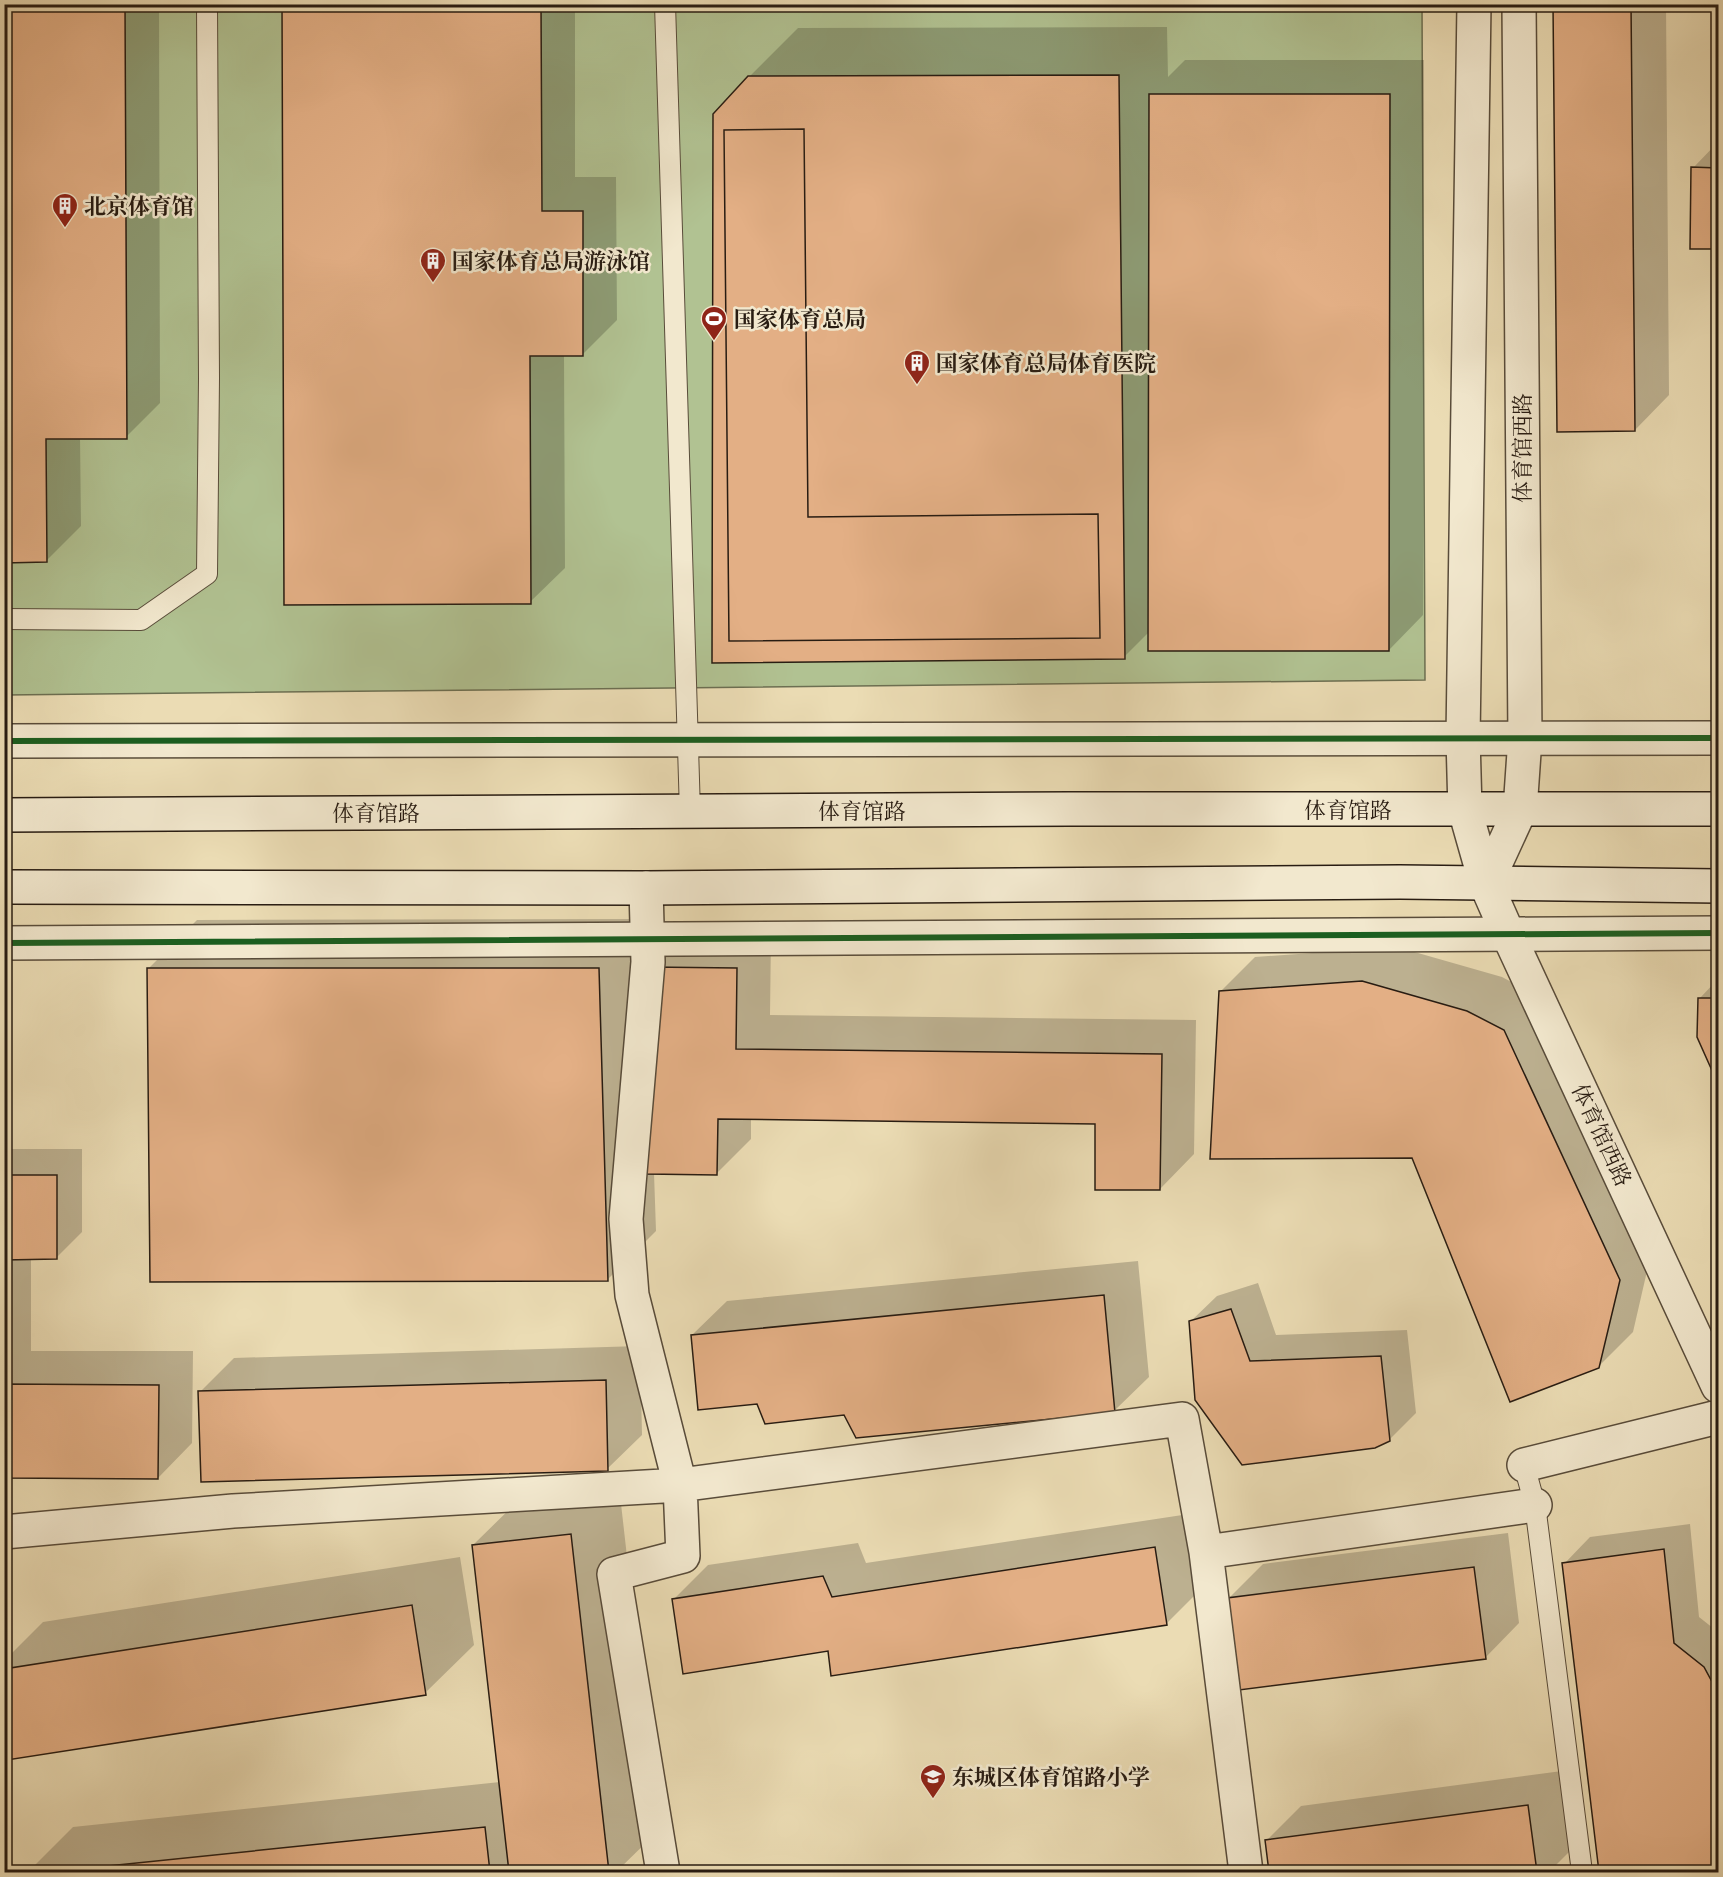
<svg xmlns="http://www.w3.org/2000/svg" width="1723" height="1877" font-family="'Sorts Mill Goudy','Noto Serif SC',serif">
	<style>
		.green { fill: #b1c292; stroke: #6c6f52; stroke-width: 1.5 }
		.shadow { fill: #0003 }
		.building { fill: #e3af85; stroke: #281c12; stroke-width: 1.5 }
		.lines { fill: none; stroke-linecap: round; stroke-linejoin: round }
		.service-casing { stroke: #594c3a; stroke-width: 22 }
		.minor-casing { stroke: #594c3a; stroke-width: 36 }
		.tertiary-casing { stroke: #594c3a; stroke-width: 36 }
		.secondary-casing { stroke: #281c12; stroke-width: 36 }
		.service { stroke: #f2e8ce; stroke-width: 20 }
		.minor { stroke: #f2e8ce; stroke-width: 33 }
		.tertiary { stroke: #f2e8ce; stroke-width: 33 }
		.secondary { stroke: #f2e8ce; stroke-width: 33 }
		.cycleway-casing { stroke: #f2e8ce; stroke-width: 10 }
		.cycleway { stroke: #1b5e20; stroke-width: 6 }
		.labels { text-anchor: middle; stroke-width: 5; stroke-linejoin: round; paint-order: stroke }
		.poi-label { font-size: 22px; font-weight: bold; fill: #281c12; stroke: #f2e8ce; text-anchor: start }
		.street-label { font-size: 22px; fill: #281c12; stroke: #f2e8ce }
	</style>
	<rect width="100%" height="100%" fill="#ebdcb4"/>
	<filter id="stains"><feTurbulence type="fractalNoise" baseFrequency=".00333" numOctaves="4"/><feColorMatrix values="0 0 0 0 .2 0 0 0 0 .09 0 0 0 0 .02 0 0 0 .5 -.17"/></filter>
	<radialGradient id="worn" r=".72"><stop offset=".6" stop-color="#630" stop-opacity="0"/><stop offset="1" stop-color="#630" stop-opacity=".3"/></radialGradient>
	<!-- green -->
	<path class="green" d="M4,5H1422L1425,680L5,695Z"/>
	<!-- shadow -->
	<path class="shadow" d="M4,4H159L160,403L126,437H80L81,526L46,561Z
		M284,4H575V177H616L617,320L582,355H564L565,568L530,602Z
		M1554,4H1666L1669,395L1635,430Z
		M1167,27L1168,77L1185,60H1424L1423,615L1389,650L1149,632L1124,657L749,77L798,28Z
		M1718,142V248L1691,247L1693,168Z
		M647,919L685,933L771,934L770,1015L1196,1020L1194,1154L1160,1189L1097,1122L751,1118V1139L717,1173H654L656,1231L607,1280L148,969L197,920Z
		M1397,947L1502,977L1538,996L1653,1245L1633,1332L1598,1367L1413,1156L1220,992L1255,957Z
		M1718,979V1081L1699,1037L1700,998Z
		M4,1149H82V1232L56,1258H31V1351H193L192,1443L158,1478L4,1477Z
		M1138,1261L1149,1377L1114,1411L845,1413L692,1335L727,1301Z
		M1258,1283L1276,1335L1407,1330L1416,1413L1389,1440L1375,1447L1190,1322L1217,1296Z
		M640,1346L642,1435L607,1469L200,1392L234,1358Z
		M619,1486L658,1831L616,1872H28L73,1827L500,1782L473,1545L522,1497Z
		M1189,1514L1201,1589L1166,1624L829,1649L673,1600L708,1565L858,1543L866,1563Z
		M1690,1524L1699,1617L1718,1632V1872H1601L1564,1564L1590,1537Z
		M1508,1533L1519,1623L1485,1658L1229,1598L1263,1564Z
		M460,1557L474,1645L425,1693L4,1734V1661L43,1622Z
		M1562,1771L1572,1849L1549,1872H1271L1266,1841L1301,1806Z"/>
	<!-- building -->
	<path class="building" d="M4,4H125L127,439H46L47,562L4,563Z
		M282,4H541L542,211H583V356H530L531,604L284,605Z
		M1553,4H1631L1635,431L1557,432Z
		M1119,75L1125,659L712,663L713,114L748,76Z
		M1149,94H1390L1389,651H1148Z
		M804,129L808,517L1098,514L1100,638L729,641L724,130Z
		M1691,167L1718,168V249H1690Z
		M649,967L737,968L736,1049L1162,1054L1160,1190H1095V1124L718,1119L717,1175L646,1174Z
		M147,968H599L608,1281L150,1282Z
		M1362,981L1467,1011L1504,1030L1620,1280L1599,1368L1510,1402L1412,1158L1210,1159L1219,991Z
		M1698,998H1718V1084L1697,1037Z
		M4,1175H57V1259L4,1260Z
		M1104,1295L1115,1413L856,1438L844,1415L765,1424L757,1404L698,1410L691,1335Z
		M1231,1309L1250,1361L1381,1356L1390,1441L1375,1448L1242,1465L1195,1400L1189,1321Z
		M606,1380L608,1471L201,1482L198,1391Z
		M4,1384L159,1385L158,1479L4,1478Z
		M571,1534L609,1872H509L472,1545Z
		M1155,1547L1167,1625L831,1676L828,1651L683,1674L672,1599L823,1576L832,1597Z
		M1664,1549L1674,1643L1704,1667L1718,1693V1872H1599L1562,1563Z
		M1474,1567L1486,1659L1239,1690L1227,1598Z
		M412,1605L426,1695L7,1760L4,1744V1669Z
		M1528,1805L1537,1872H1269L1265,1840Z
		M485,1827L490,1872H49Z"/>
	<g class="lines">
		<defs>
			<path id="service" d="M665,4L690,812
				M4,619L141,620L207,574L209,378L207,4
				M1524,1465L1535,1505L1582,1872"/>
			<path id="minor" d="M1474,4L1463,738L1465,810L1486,884L1508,934L1718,1386
				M1486,884L1520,810L1525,738L1519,4
				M646,888L648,962L626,1219L632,1295L680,1485L683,1556L614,1574L663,1872
				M1524,1465L1718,1417
				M4,1532L233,1511L680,1485L1182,1419L1206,1552L1246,1872
				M1206,1552L1535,1505"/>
			<path id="tertiary" d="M4,741L1718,738
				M4,943L1718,933"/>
			<path id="secondary" d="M4,815L1070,809H1718
				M4,887L646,888L1400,882L1718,886"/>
		</defs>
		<!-- service casing -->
		<use href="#service" class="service-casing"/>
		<!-- minor casing -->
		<use href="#minor" class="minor-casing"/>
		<!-- tertiary casing -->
		<use href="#tertiary" class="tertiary-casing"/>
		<!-- secondary casing -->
		<use href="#secondary" class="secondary-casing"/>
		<!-- service -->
		<use href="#service" class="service"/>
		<!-- minor -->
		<use href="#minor" class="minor"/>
		<!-- tertiary -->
		<use href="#tertiary" class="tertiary"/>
		<!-- secondary -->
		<use href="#secondary" class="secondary"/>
		<defs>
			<path id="cycleway" d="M4,741L1718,738
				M4,943L1718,933"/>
		</defs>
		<!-- cycleway casing -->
		<use href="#cycleway" class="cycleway-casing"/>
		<!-- cycleway -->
		<use href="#cycleway" class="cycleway"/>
	</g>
	<!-- icons -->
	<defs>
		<symbol id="building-pin" viewBox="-11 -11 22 30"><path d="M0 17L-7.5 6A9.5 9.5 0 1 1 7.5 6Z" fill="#8f2418" stroke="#f2e8ce"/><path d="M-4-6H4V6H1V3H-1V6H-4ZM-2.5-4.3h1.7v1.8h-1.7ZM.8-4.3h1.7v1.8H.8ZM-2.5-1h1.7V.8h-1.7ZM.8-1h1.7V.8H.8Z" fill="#fff"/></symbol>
		<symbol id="stadium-pin" viewBox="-11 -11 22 30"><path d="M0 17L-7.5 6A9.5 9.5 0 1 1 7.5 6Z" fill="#8f2418" stroke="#f2e8ce"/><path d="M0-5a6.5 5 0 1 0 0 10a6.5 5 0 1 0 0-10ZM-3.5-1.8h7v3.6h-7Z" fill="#fff"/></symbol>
		<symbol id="school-pin" viewBox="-11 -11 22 30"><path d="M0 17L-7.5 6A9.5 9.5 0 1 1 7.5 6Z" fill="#8f2418" stroke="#f2e8ce"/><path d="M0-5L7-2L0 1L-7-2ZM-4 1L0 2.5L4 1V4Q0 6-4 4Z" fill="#fff"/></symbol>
	</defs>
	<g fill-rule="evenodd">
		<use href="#building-pin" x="50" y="191" width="30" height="40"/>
		<use href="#building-pin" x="418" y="246" width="30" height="40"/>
		<use href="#stadium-pin" x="699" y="304" width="30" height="40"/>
		<use href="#building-pin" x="902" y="348" width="30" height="40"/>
		<use href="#school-pin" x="918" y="1762" width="30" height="40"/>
	</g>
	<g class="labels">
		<!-- poi labels -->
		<g class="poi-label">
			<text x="84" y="214">北京体育馆</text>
			<text x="452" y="269">国家体育总局游泳馆</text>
			<text x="734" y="327">国家体育总局</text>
			<text x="936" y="371">国家体育总局体育医院</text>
			<text x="952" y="1785">东城区体育馆路小学</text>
		</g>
		<!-- street labels -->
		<g class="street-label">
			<text transform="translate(1522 448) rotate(-90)" y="8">体育馆西路</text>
			<text x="1348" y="818">体育馆路</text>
			<text x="862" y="819">体育馆路</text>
			<text x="376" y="821">体育馆路</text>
			<text transform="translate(1602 1135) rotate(65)" y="8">体育馆西路</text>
		</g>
	</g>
	<!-- margin -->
	<rect width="1723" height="1877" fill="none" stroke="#ebdcb4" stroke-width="24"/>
	<rect x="6" y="6" width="1711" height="1865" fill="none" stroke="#281c12" stroke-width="3"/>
	<rect x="12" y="12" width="1699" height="1853" fill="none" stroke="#281c12" stroke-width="1.5"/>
	<rect width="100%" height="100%" filter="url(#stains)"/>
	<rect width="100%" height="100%" fill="url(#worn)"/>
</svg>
